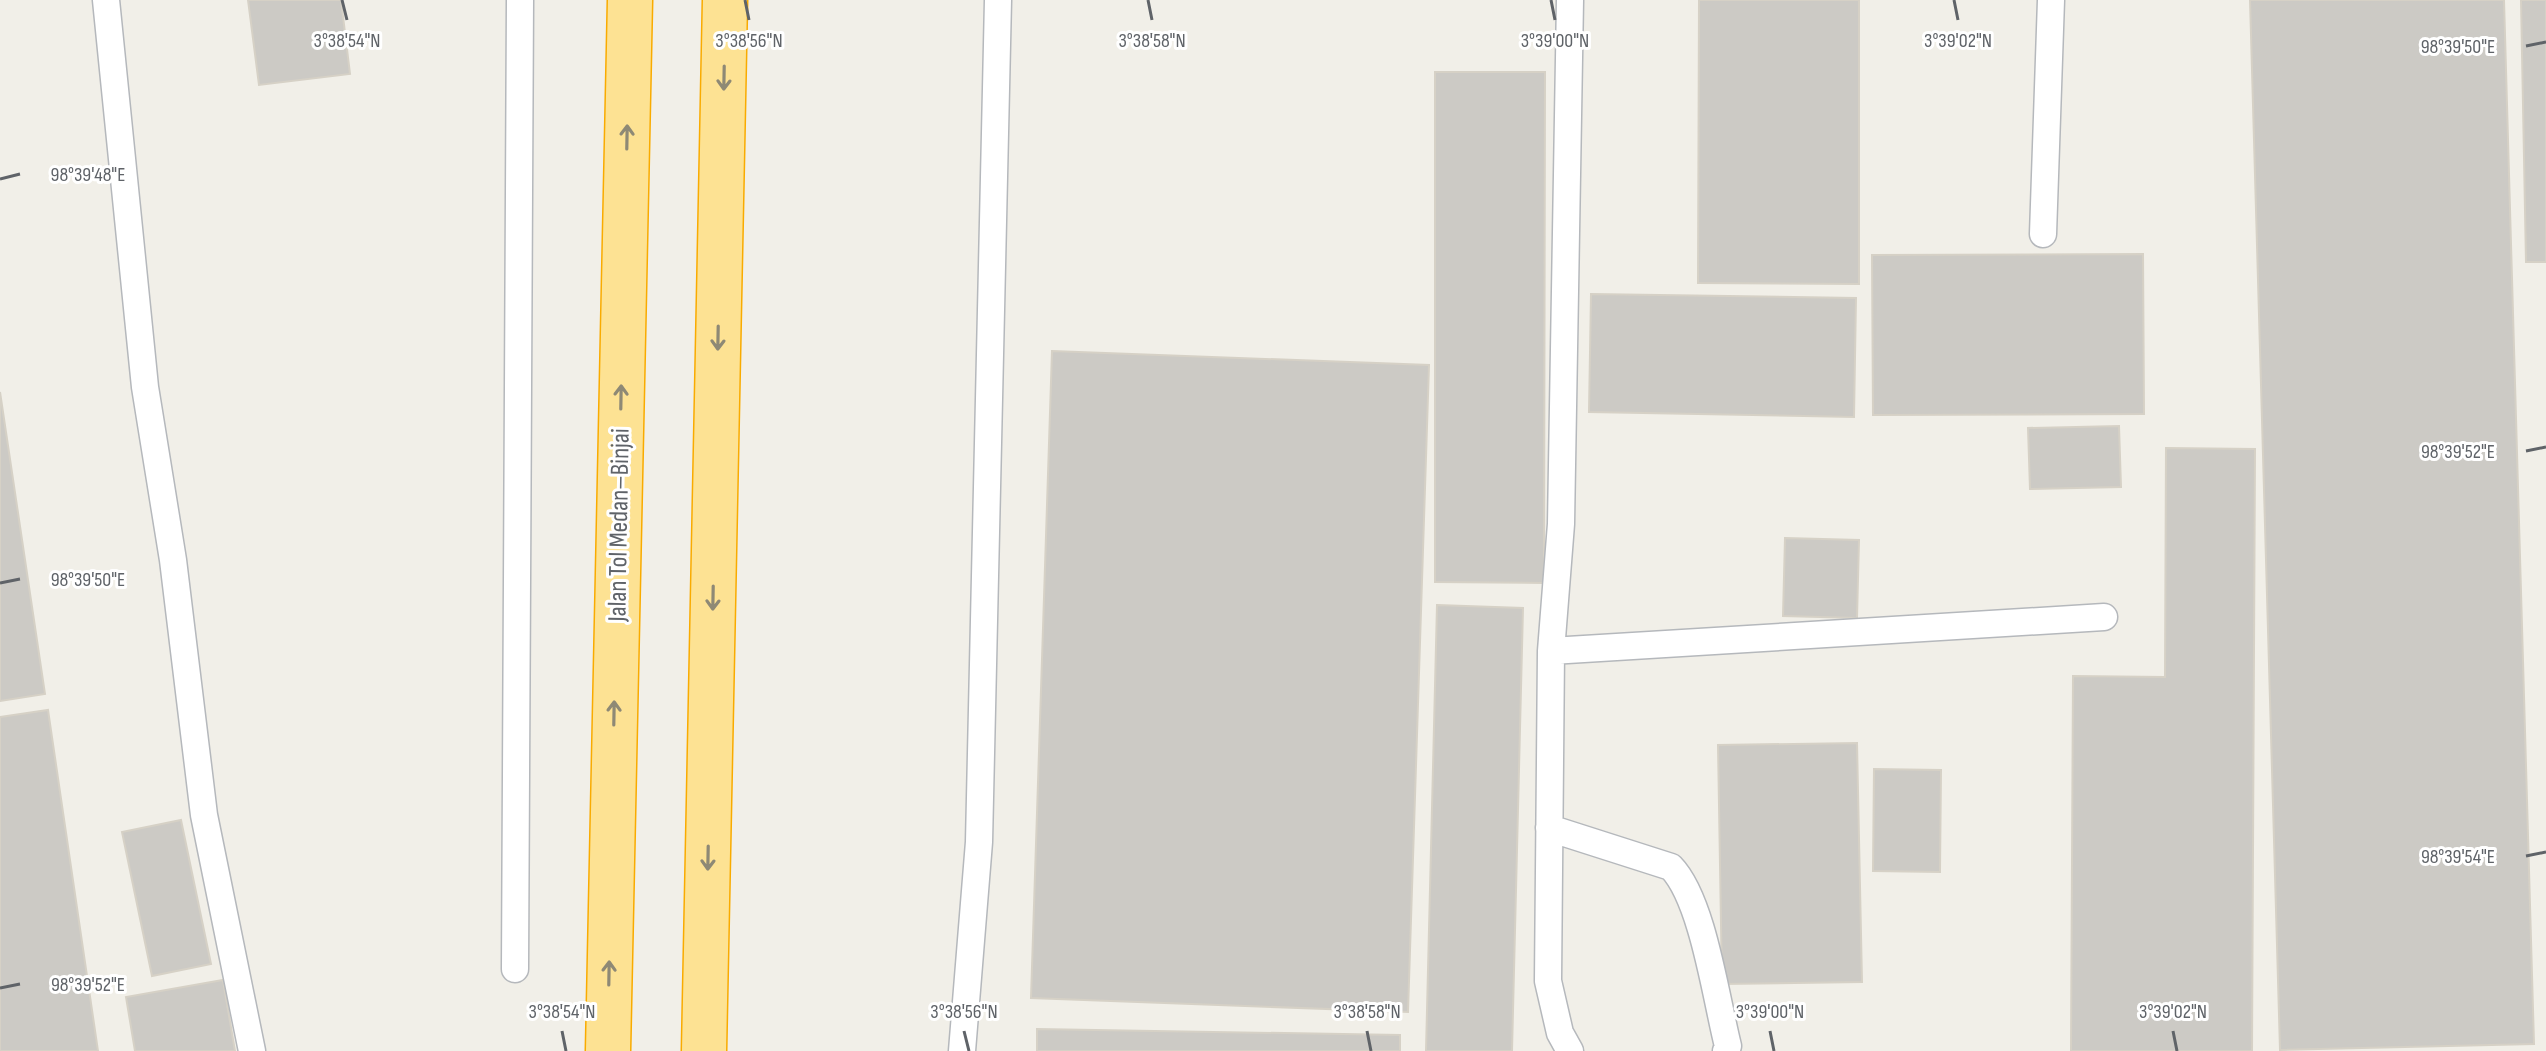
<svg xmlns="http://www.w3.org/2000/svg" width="2546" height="1051" font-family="'Sofia Sans Condensed',sans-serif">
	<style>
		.building { fill: #cccac5; stroke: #d6d1c6; stroke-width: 2 }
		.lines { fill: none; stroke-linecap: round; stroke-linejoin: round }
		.service-casing { stroke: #b5b8bc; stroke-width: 29 }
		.motorway-casing { stroke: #f9ab00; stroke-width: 47 }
		.service { stroke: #fff; stroke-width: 26 }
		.motorway { stroke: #fde293; stroke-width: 44 }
		.oneway { stroke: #8e8975 }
		.ticks { fill: none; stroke: #5f6368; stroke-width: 3 }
		.labels { text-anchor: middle; stroke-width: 6; stroke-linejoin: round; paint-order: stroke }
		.street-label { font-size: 26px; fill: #5f6368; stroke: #fff }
		.ticks-label { font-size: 20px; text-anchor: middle; fill: #5f6368; stroke: #fff; stroke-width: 6; stroke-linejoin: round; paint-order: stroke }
	</style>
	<rect width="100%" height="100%" fill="#f1efe8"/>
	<!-- building -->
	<path class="building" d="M248,0H341L350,74L259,85Z
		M1699,0H1859V284L1698,283Z
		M2250,0H2504L2534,1044L2280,1050Z
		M2521,0H2546V262H2526Z
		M1435,72H1545L1544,583L1435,582Z
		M2143,254L2144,414L1873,415L1872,255Z
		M1591,294L1856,298L1854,417L1589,412Z
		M1052,351L1429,365L1408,1012L1031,998Z
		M0,392L45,694L0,701Z
		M2119,426L2121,487L2030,489L2028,428Z
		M2166,448L2255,449L2252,1051H2071L2073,676L2165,677Z
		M1785,538L1859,540L1857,618L1783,616Z
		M1437,605L1523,608L1512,1051H1426Z
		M48,710L98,1051H0V717Z
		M1857,743L1862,982L1722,984L1718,745Z
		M1874,769L1941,770L1940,872L1873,871Z
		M181,820L211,964L152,976L122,832Z
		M223,980L235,1051H135L126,997Z
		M1037,1029L1400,1035V1051H1037Z"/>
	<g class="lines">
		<defs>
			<path id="service" d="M106,0L145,387L173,560L204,815L252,1051
				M1570,0L1561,524L1551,651L2104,617
				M2043,234L2051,0
				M1551,651L1548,981L1560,1033L1570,1051
				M1549,828L1671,867C1703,900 1716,999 1728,1046L1726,1051
				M515,969L520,0
				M962,1051L979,842L998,0"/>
			<path id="motorway" d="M608,1051L630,0
				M704,1051L725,0"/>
		</defs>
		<!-- service casing -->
		<use href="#service" class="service-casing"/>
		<!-- motorway casing -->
		<use href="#motorway" class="motorway-casing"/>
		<!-- service -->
		<use href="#service" class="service"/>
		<!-- motorway -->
		<use href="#motorway" class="motorway"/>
	</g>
	<!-- one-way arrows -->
	<defs><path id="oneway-shaft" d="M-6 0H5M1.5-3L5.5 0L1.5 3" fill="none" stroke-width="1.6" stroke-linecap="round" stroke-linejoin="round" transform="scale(2)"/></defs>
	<g class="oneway">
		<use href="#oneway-shaft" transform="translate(724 78) rotate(91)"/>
		<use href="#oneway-shaft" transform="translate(627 137) rotate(-89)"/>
		<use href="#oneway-shaft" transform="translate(718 338) rotate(91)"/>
		<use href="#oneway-shaft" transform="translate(621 397) rotate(-89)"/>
		<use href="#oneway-shaft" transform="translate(713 598) rotate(91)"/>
		<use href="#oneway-shaft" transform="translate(614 713) rotate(-89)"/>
		<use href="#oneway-shaft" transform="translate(708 858) rotate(91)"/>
		<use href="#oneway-shaft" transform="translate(609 973) rotate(-89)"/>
	</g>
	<!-- ticks -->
	<path class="ticks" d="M342,0L347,20M745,0L749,20M1148,0L1152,20M1551,0L1555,20M1954,0L1958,20M2526,46L2546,42M0,179L20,174M2526,451L2546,447M0,583L20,579M2526,856L2546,852M0,988L20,984M562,1031L566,1051M964,1031L969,1051M1367,1031L1371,1051M1770,1031L1774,1051M2173,1031L2177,1051"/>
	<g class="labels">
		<!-- street labels -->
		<g class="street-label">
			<text transform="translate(618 525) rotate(-89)" y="9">Jalan Tol Medan–Binjai</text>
		</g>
	</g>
	<g class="ticks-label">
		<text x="347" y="47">3°38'54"N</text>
		<text x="749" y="47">3°38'56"N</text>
		<text x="1152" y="47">3°38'58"N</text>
		<text x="1555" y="47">3°39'00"N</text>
		<text x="1958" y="47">3°39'02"N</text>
		<text x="2458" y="53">98°39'50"E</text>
		<text x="88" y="181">98°39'48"E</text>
		<text x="2458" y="458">98°39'52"E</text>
		<text x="88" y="586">98°39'50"E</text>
		<text x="2458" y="863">98°39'54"E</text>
		<text x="88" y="991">98°39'52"E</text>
		<text x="562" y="1018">3°38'54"N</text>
		<text x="964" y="1018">3°38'56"N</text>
		<text x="1367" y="1018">3°38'58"N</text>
		<text x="1770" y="1018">3°39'00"N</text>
		<text x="2173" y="1018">3°39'02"N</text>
	</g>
</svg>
